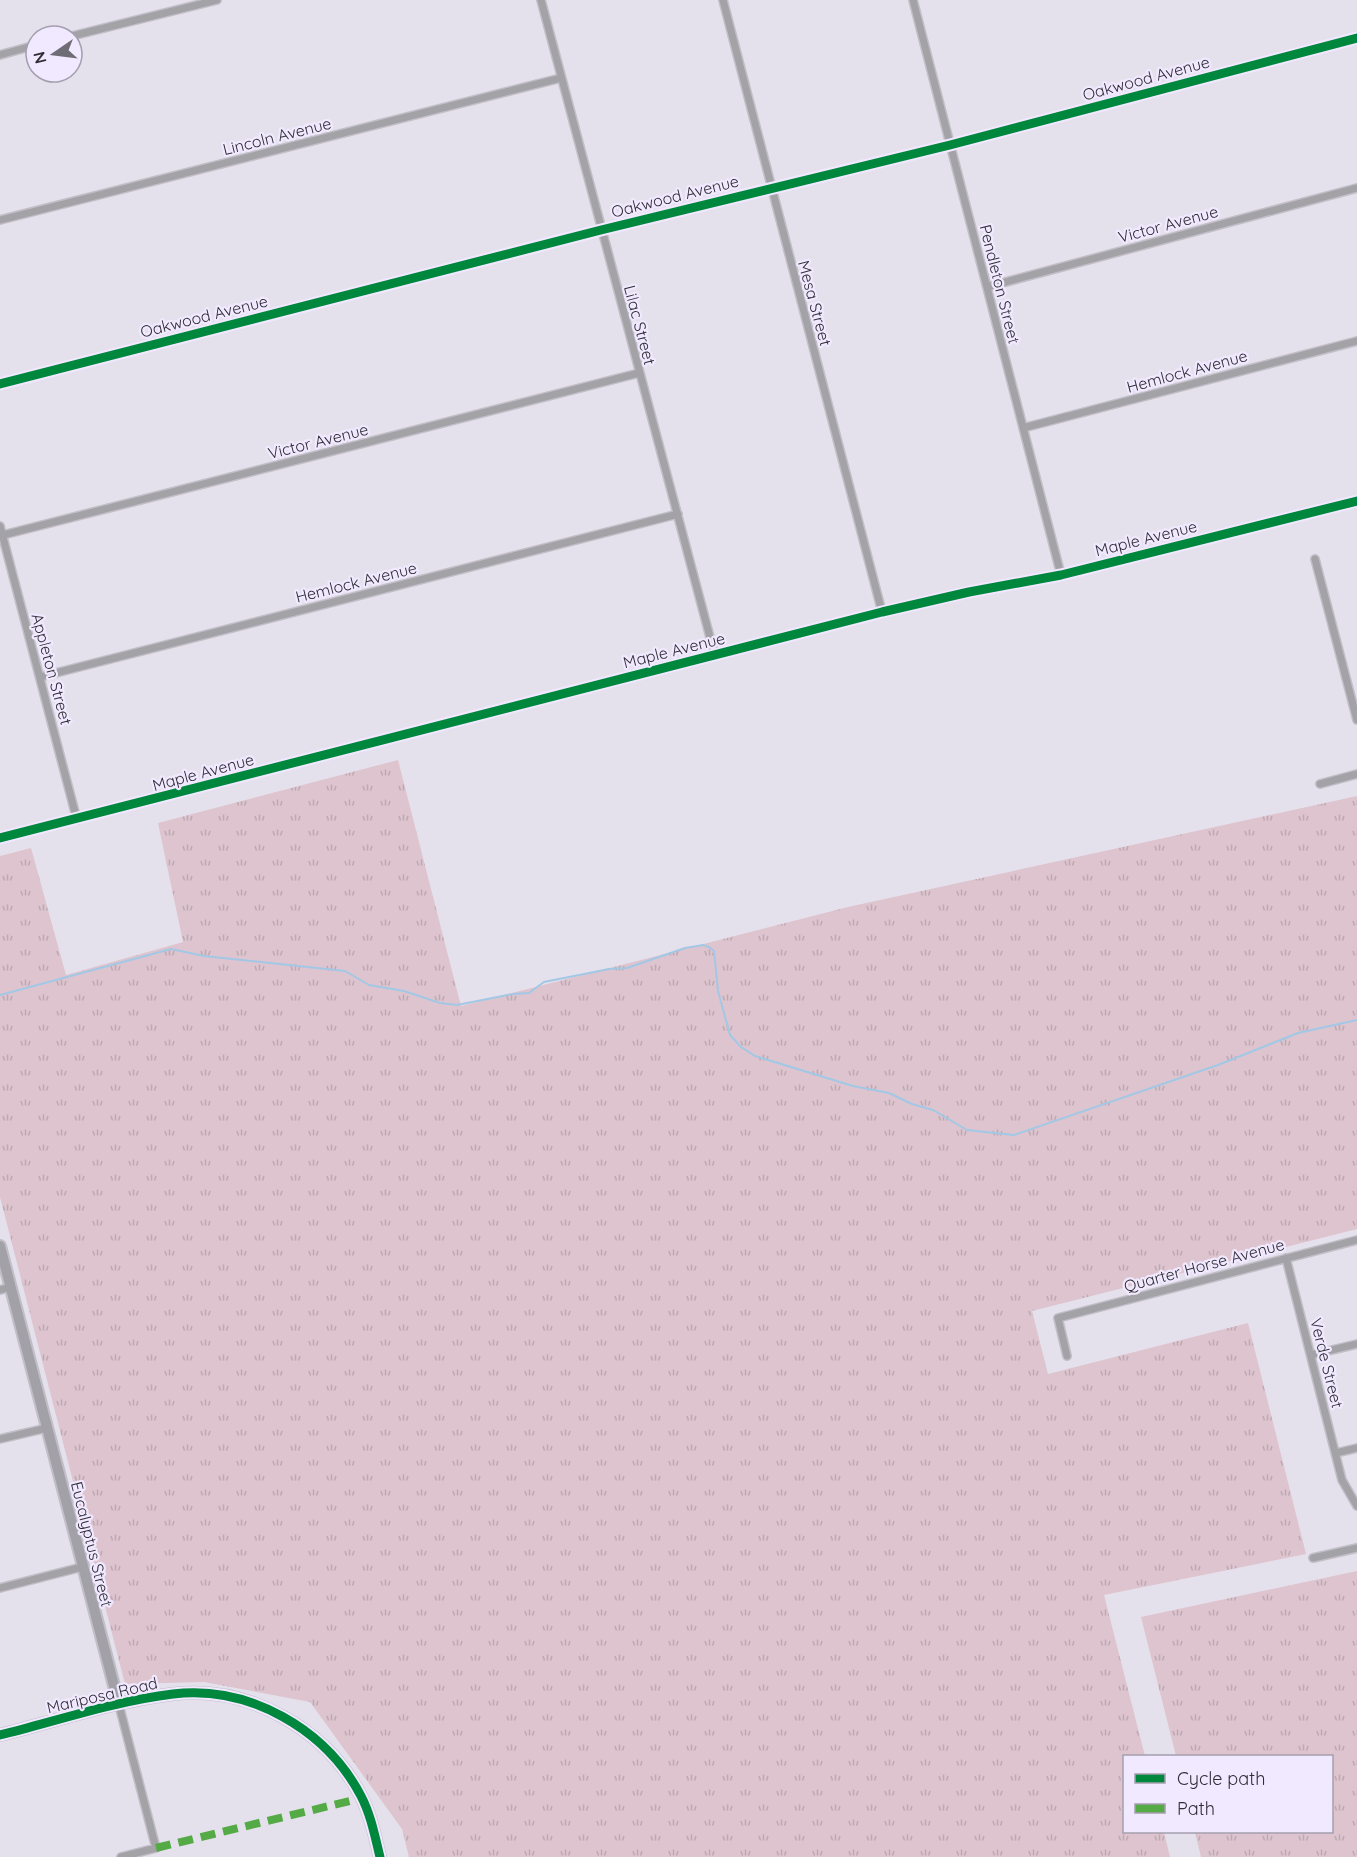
<svg xmlns="http://www.w3.org/2000/svg" width="1357" height="1857" font-family="Quicksand,sans-serif">
	<style>
		.grass { fill: url(#grass-tufts) }
		.lines { fill: none; stroke-linecap: round; stroke-linejoin: round }
		.stream { stroke: #a2c8e6; stroke-width: 2 }
		.minor-casing { stroke: #c2bec7; stroke-width: 10 }
		.tertiary-casing { stroke: #c2bec7; stroke-width: 12 }
		.secondary-casing { stroke: #c2bec7; stroke-width: 14 }
		.minor { stroke: #a3a2a7; stroke-width: 7 }
		.tertiary { stroke: #a3a2a7; stroke-width: 9 }
		.secondary { stroke: #a3a1a8; stroke-width: 10 }
		.quiet { stroke: #54ab45; stroke-width: 8; stroke-dasharray: 15 8; stroke-linecap: butt }
		.cycleway-casing { stroke: #f1e9ff; stroke-width: 13 }
		.cycleway { stroke: #00873e; stroke-width: 9 }
		.labels { text-anchor: middle; stroke-width: 4.5; stroke-linejoin: round; paint-order: stroke }
		.street-label { font-size: 16px; fill: #302d35; stroke: #f1e9ff }
	</style>
	<defs>
		<pattern id="grass-tufts" width="24" height="20" patternUnits="userSpaceOnUse" patternTransform="scale(1.5)"><rect width="24" height="20" fill="#ddc4ce"/><path d="M3 7l-1-3M5 7V3M7 7l1-3M15 17l-1-3M17 17v-4M19 17l1-3" fill="none" stroke="#bea9b2"/></pattern>
	</defs>
	<rect width="100%" height="100%" fill="#e5e1ec"/>
	<!-- grass -->
	<path class="grass" d="M398,760L461,1006L848,907L1357,796V1229L1032,1311L1048,1374L1248,1323L1306,1554L1104,1595L1145,1756H1124V1832H1164L1170,1857H409L402,1829L310,1702L204,1682L125,1684L0,1197V856L31,848L66,975L183,942L158,823Z
		M1357,1571V1857H1201L1195,1832H1332V1756H1176L1141,1617Z"/>
	<g class="lines">
		<!-- stream -->
		<path class="stream" d="M0,995L171,949L204,956L345,971L369,985L404,991L440,1003L457,1005L513,994L529,993L544,982L609,969L627,968L685,948L703,945L709,947L714,951L718,991L730,1035L741,1047L755,1056L853,1086L889,1093L912,1104L933,1110L967,1130L1014,1135L1218,1065L1298,1033L1357,1020"/>
		<defs>
			<path id="minor" d="M541,0L715,656
				M723,0L882,612
				M913,0L1061,575
				M72,36L217,0
				M0,55L36,45
				M0,220L561,78
				M987,287L1357,188
				M0,384L601,230L950,145L1357,38
				M1023,428L1357,341
				M0,526L77,820
				M3,535L639,373
				M1315,559L1357,720
				M40,677L678,514
				M1320,784L1357,774
				M1286,1258L1342,1480L1357,1506
				M0,1290L11,1287
				M1311,1355L1357,1344
				M1067,1356L1058,1318L1357,1240
				M0,1439L47,1428
				M1336,1453L1357,1448
				M1313,1558L1357,1548
				M0,1588L82,1567
				M119,1705L156,1848L121,1857"/>
			<path id="tertiary" d="M0,838L882,612L969,592L1061,575L1357,501"/>
			<path id="secondary" d="M0,1246L119,1705
				M0,1735C56,1721 115,1701 173,1694C249,1685 326,1729 361,1796C371,1815 375,1837 380,1857"/>
		</defs>
		<!-- minor casing -->
		<use href="#minor" class="minor-casing"/>
		<!-- tertiary casing -->
		<use href="#tertiary" class="tertiary-casing"/>
		<!-- secondary casing -->
		<use href="#secondary" class="secondary-casing"/>
		<!-- minor -->
		<use href="#minor" class="minor"/>
		<!-- tertiary -->
		<use href="#tertiary" class="tertiary"/>
		<!-- secondary -->
		<use href="#secondary" class="secondary"/>
		<!-- quiet -->
		<path class="quiet" d="M156,1848L362,1798"/>
		<defs>
			<path id="cycleway" d="M0,384L601,230L950,145L1357,38
				M0,838L882,612L969,592L1061,575L1357,501
				M0,1735C56,1721 115,1701 173,1694C249,1685 326,1729 361,1796C371,1815 375,1837 380,1857"/>
		</defs>
		<!-- cycleway casing -->
		<use href="#cycleway" class="cycleway-casing"/>
		<!-- cycleway -->
		<use href="#cycleway" class="cycleway"/>
	</g>
	<g class="labels">
		<!-- street labels -->
		<g class="street-label">
			<text transform="translate(1146 78) rotate(-15)" y="6">Oakwood Avenue</text>
			<text transform="translate(277 136) rotate(-14)" y="6">Lincoln Avenue</text>
			<text transform="translate(675 196) rotate(-14)" y="6">Oakwood Avenue</text>
			<text transform="translate(1168 224) rotate(-15)" y="6">Victor Avenue</text>
			<text transform="translate(1000 284) rotate(76)" y="6">Pendleton Street</text>
			<text transform="translate(815 303) rotate(75)" y="6">Mesa Street</text>
			<text transform="translate(204 316) rotate(-14)" y="6">Oakwood Avenue</text>
			<text transform="translate(640 325) rotate(75)" y="6">Lilac Street</text>
			<text transform="translate(1187 371) rotate(-15)" y="6">Hemlock Avenue</text>
			<text transform="translate(318 441) rotate(-14)" y="6">Victor Avenue</text>
			<text transform="translate(1146 538) rotate(-14)" y="6">Maple Avenue</text>
			<text transform="translate(356 582) rotate(-14)" y="6">Hemlock Avenue</text>
			<text transform="translate(674 650) rotate(-14)" y="6">Maple Avenue</text>
			<text transform="translate(52 669) rotate(75)" y="6">Appleton Street</text>
			<text transform="translate(203 772) rotate(-15)" y="6">Maple Avenue</text>
			<text transform="translate(1204 1265) rotate(-15)" y="6">Quarter Horse Avenue</text>
			<text transform="translate(1327 1363) rotate(76)" y="6">Verde Street</text>
			<text transform="translate(92 1544) rotate(76)" y="6">Eucalyptus Street</text>
			<text transform="translate(102 1695) rotate(-13)" y="6">Mariposa Road</text>
		</g>
	</g>
	<!-- legend -->
	<rect x="1123" y="1755" width="210" height="78" fill="#f1e9ff" stroke="#a49eae" stroke-width="1.5"/>
	<rect x="1135" y="1774" width="30" height="9" fill="#00873e" stroke="#a49eae" stroke-width="1.5"/>
	<text x="1177" y="1785" font-size="18" fill="#302d35">Cycle path</text>
	<rect x="1135" y="1804" width="30" height="9" fill="#54ab45" stroke="#a49eae" stroke-width="1.5"/>
	<text x="1177" y="1815" font-size="18" fill="#302d35">Path</text>
	<!-- north arrow -->
	<g transform="translate(54 54) rotate(256)"><circle r="28" fill="#f1e9ff" stroke="#a49eae" stroke-width="1.5"/>
	<path d="M0-4.5L10 22L0 15L-10 22Z" fill="#6f6c75"/>
	<text y="-9" font-size="16" font-weight="bold" text-anchor="middle" fill="#302d35">N</text>
	</g>
</svg>
